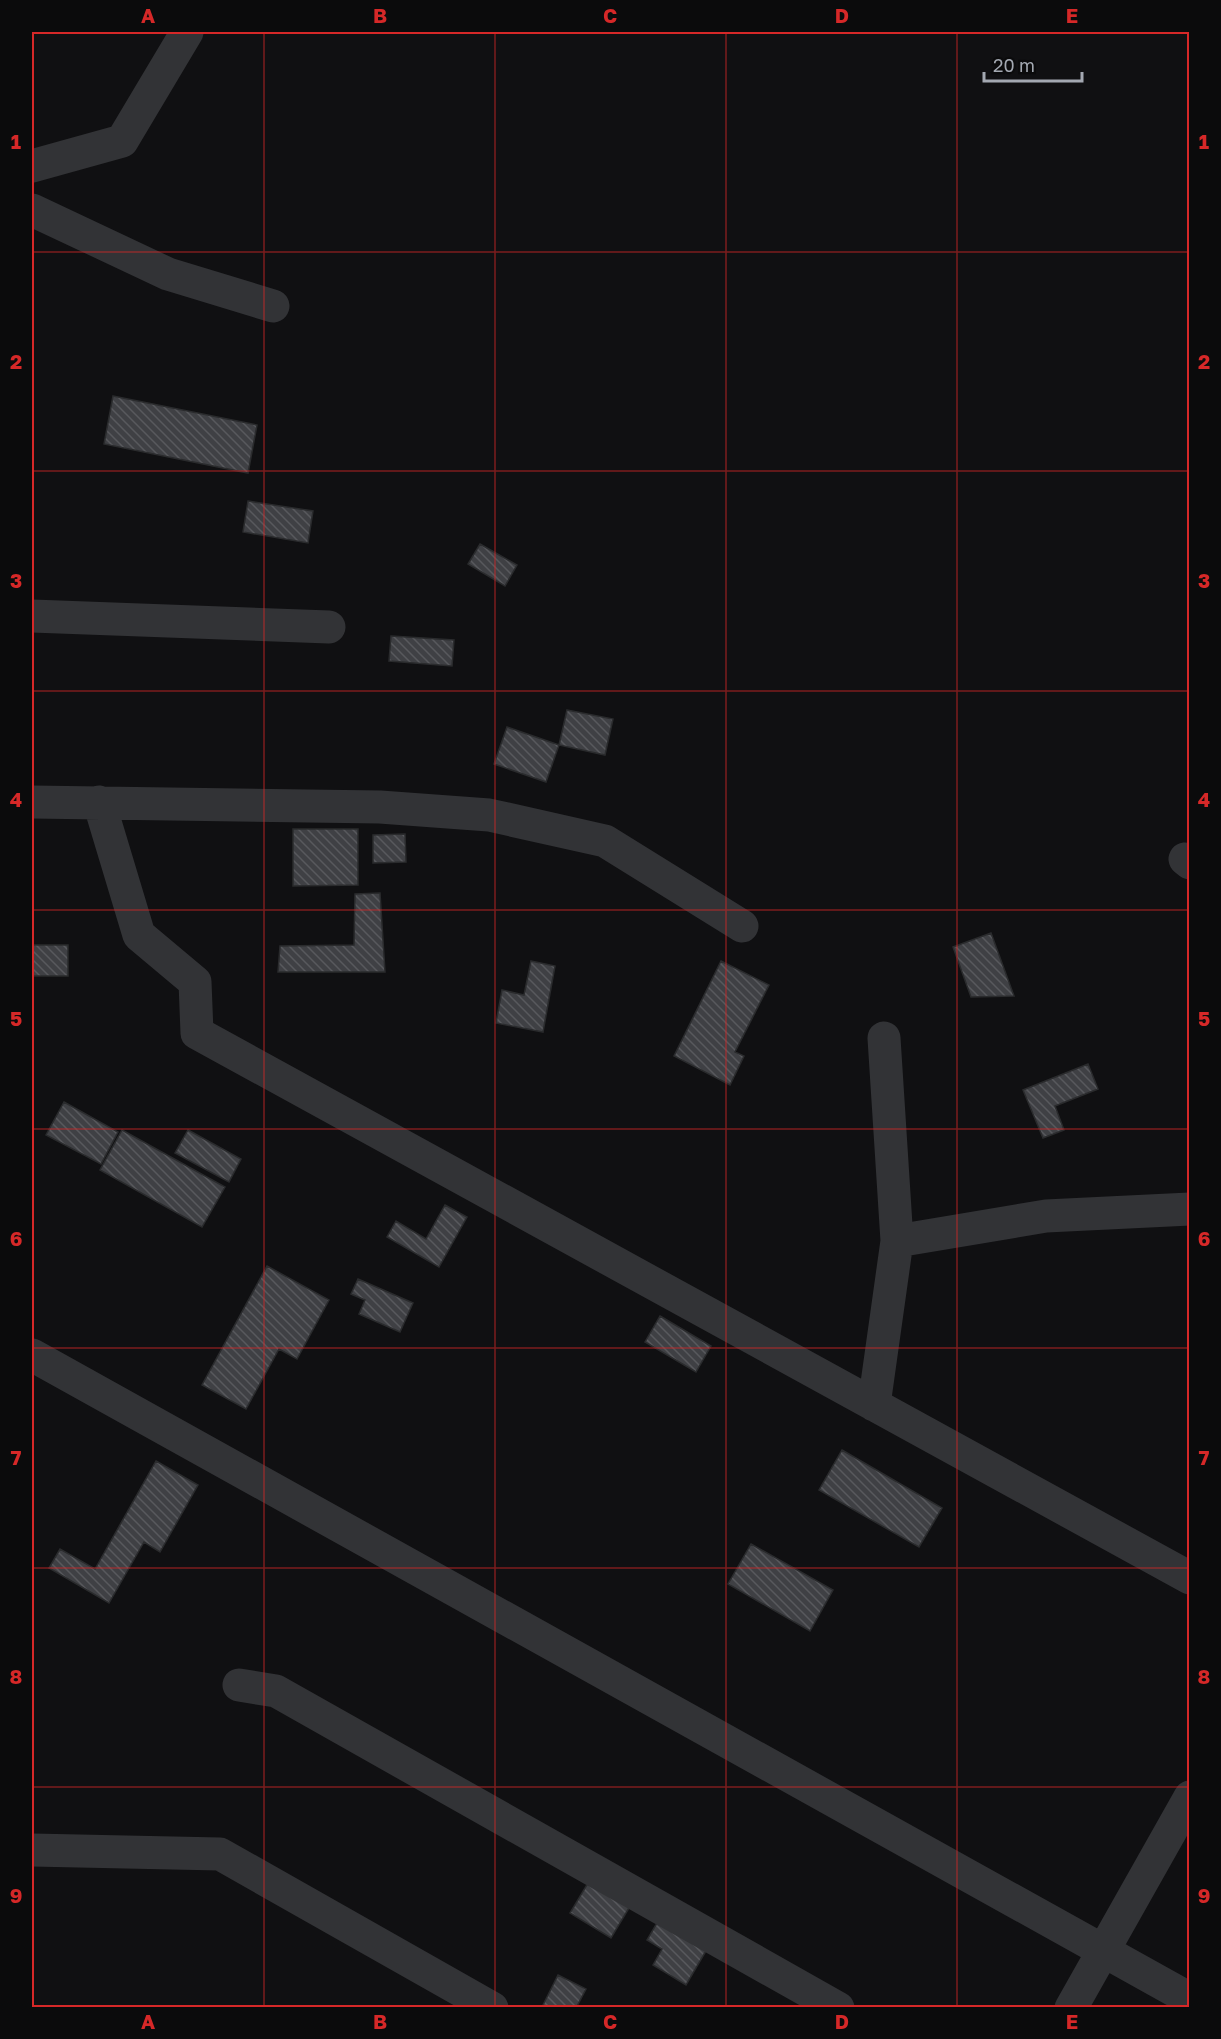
<svg xmlns="http://www.w3.org/2000/svg" width="1221" height="2039" font-family="'Golos Text',sans-serif">
	<style>
		.building { fill: url(#building-back-hatch); stroke: #2a2b2d; stroke-width: 1.5 }
		.lines { fill: none; stroke-linecap: round; stroke-linejoin: round }
		.minor { stroke: #323336; stroke-width: 33 }
		.grid { fill: none; stroke: #d62828; stroke-width: 1.5; stroke-opacity: 0.55 }
		.neatline { fill: none; stroke: #d62828; stroke-width: 2 }
		.grid-label { font-size: 20px; text-anchor: middle; font-weight: bold; fill: #d62828 }
	</style>
	<defs>
		<pattern id="building-back-hatch" width="6" height="6" patternUnits="userSpaceOnUse" patternTransform="scale(1.5)"><rect width="6" height="6" fill="#3f4044"/><path d="M-1 5l2 2M0 0l6 6M5-1l2 2" fill="none" stroke="#58595d"/></pattern>
	</defs>
	<rect width="100%" height="100%" fill="#101012"/>
	<!-- building -->
	<path class="building" d="M113,396L257,425L248,473L104,444Z
		M248,501L313,511L308,543L243,532Z
		M480,544L517,565L505,586L468,564Z
		M391,636L454,640L452,666L389,661Z
		M567,710L613,719L605,755L559,745Z
		M507,727L559,745L546,782L494,764Z
		M293,829H358V885L293,886Z
		M405,834L406,862L373,863V835Z
		M380,893L385,972H278L280,946L354,945L355,894Z
		M991,933L1014,996L971,997L953,947Z
		M32,945H68V976H32Z
		M531,961L555,966L543,1032L496,1023L502,990L524,995Z
		M721,961L769,985L735,1052L744,1056L730,1085L674,1056Z
		M1088,1064L1098,1089L1055,1106L1064,1130L1043,1138L1023,1090Z
		M64,1102L118,1132L101,1164L46,1135Z
		M122,1130L225,1187L202,1227L100,1170Z
		M188,1130L241,1159L229,1182L175,1153Z
		M445,1205L467,1217L439,1267L387,1237L396,1221L426,1239Z
		M267,1266L329,1300L297,1359L279,1349L246,1409L202,1385Z
		M358,1279L413,1303L400,1332L359,1314L365,1300L351,1294Z
		M660,1316L711,1346L696,1372L645,1342Z
		M842,1450L942,1508L919,1547L819,1490Z
		M156,1461L198,1485L160,1552L144,1542L109,1603L49,1568L60,1549L95,1569Z
		M751,1544L833,1590L810,1631L728,1584Z
		M594,1873L635,1898L611,1938L570,1913Z
		M664,1911L713,1939L686,1985L653,1965L662,1949L647,1940Z
		M558,1975L586,1989L576,2008L542,2007Z"/>
	<g class="lines">
		<!-- minor -->
		<path class="minor" d="M32,166L122,141L187,32
			M32,210L168,274L273,306
			M32,616L329,627
			M32,802L380,807L489,815L605,841L742,926
			M99,802L139,935L195,982L197,1033L1190,1578
			M1185,859L1190,863
			M897,1241L1046,1216L1190,1209
			M32,1355L1190,1999
			M874,1405L897,1241L884,1038
			M239,1685L276,1691L838,2008
			M32,1850L220,1854L492,2008
			M1071,2008L1190,1797"/>
	</g>
	<!-- grid -->
	<path class="grid" d="M264,32V2008M495,32V2008M726,32V2008M957,32V2008M32,252H1190M32,471H1190M32,691H1190M32,910H1190M32,1129H1190M32,1348H1190M32,1568H1190M32,1787H1190"/>
	<!-- border -->
	<rect width="1221" height="2039" fill="none" stroke="#0b0b0c" stroke-width="66"/>
	<!-- scale -->
	<path d="M984 72v9h98v-9" fill="none" stroke="#a3a8b1" stroke-width="3"/>
	<text x="993" y="72" font-size="18" fill="#a3a8b1" stroke="#0b0b0c" stroke-width="4.5" paint-order="stroke">20 m</text>
	<rect x="33" y="33" width="1155" height="1973" class="neatline"/>
	<g class="grid-label">
		<text x="148" y="23">A</text>
		<text x="380" y="23">B</text>
		<text x="610" y="23">C</text>
		<text x="842" y="23">D</text>
		<text x="1072" y="23">E</text>
		<text x="16" y="149">1</text>
		<text x="1204" y="149">1</text>
		<text x="16" y="369">2</text>
		<text x="1204" y="369">2</text>
		<text x="16" y="588">3</text>
		<text x="1204" y="588">3</text>
		<text x="16" y="807">4</text>
		<text x="1204" y="807">4</text>
		<text x="16" y="1026">5</text>
		<text x="1204" y="1026">5</text>
		<text x="16" y="1246">6</text>
		<text x="1204" y="1246">6</text>
		<text x="16" y="1465">7</text>
		<text x="1204" y="1465">7</text>
		<text x="16" y="1684">8</text>
		<text x="1204" y="1684">8</text>
		<text x="16" y="1903">9</text>
		<text x="1204" y="1903">9</text>
		<text x="148" y="2029">A</text>
		<text x="380" y="2029">B</text>
		<text x="610" y="2029">C</text>
		<text x="842" y="2029">D</text>
		<text x="1072" y="2029">E</text>
	</g>
</svg>
